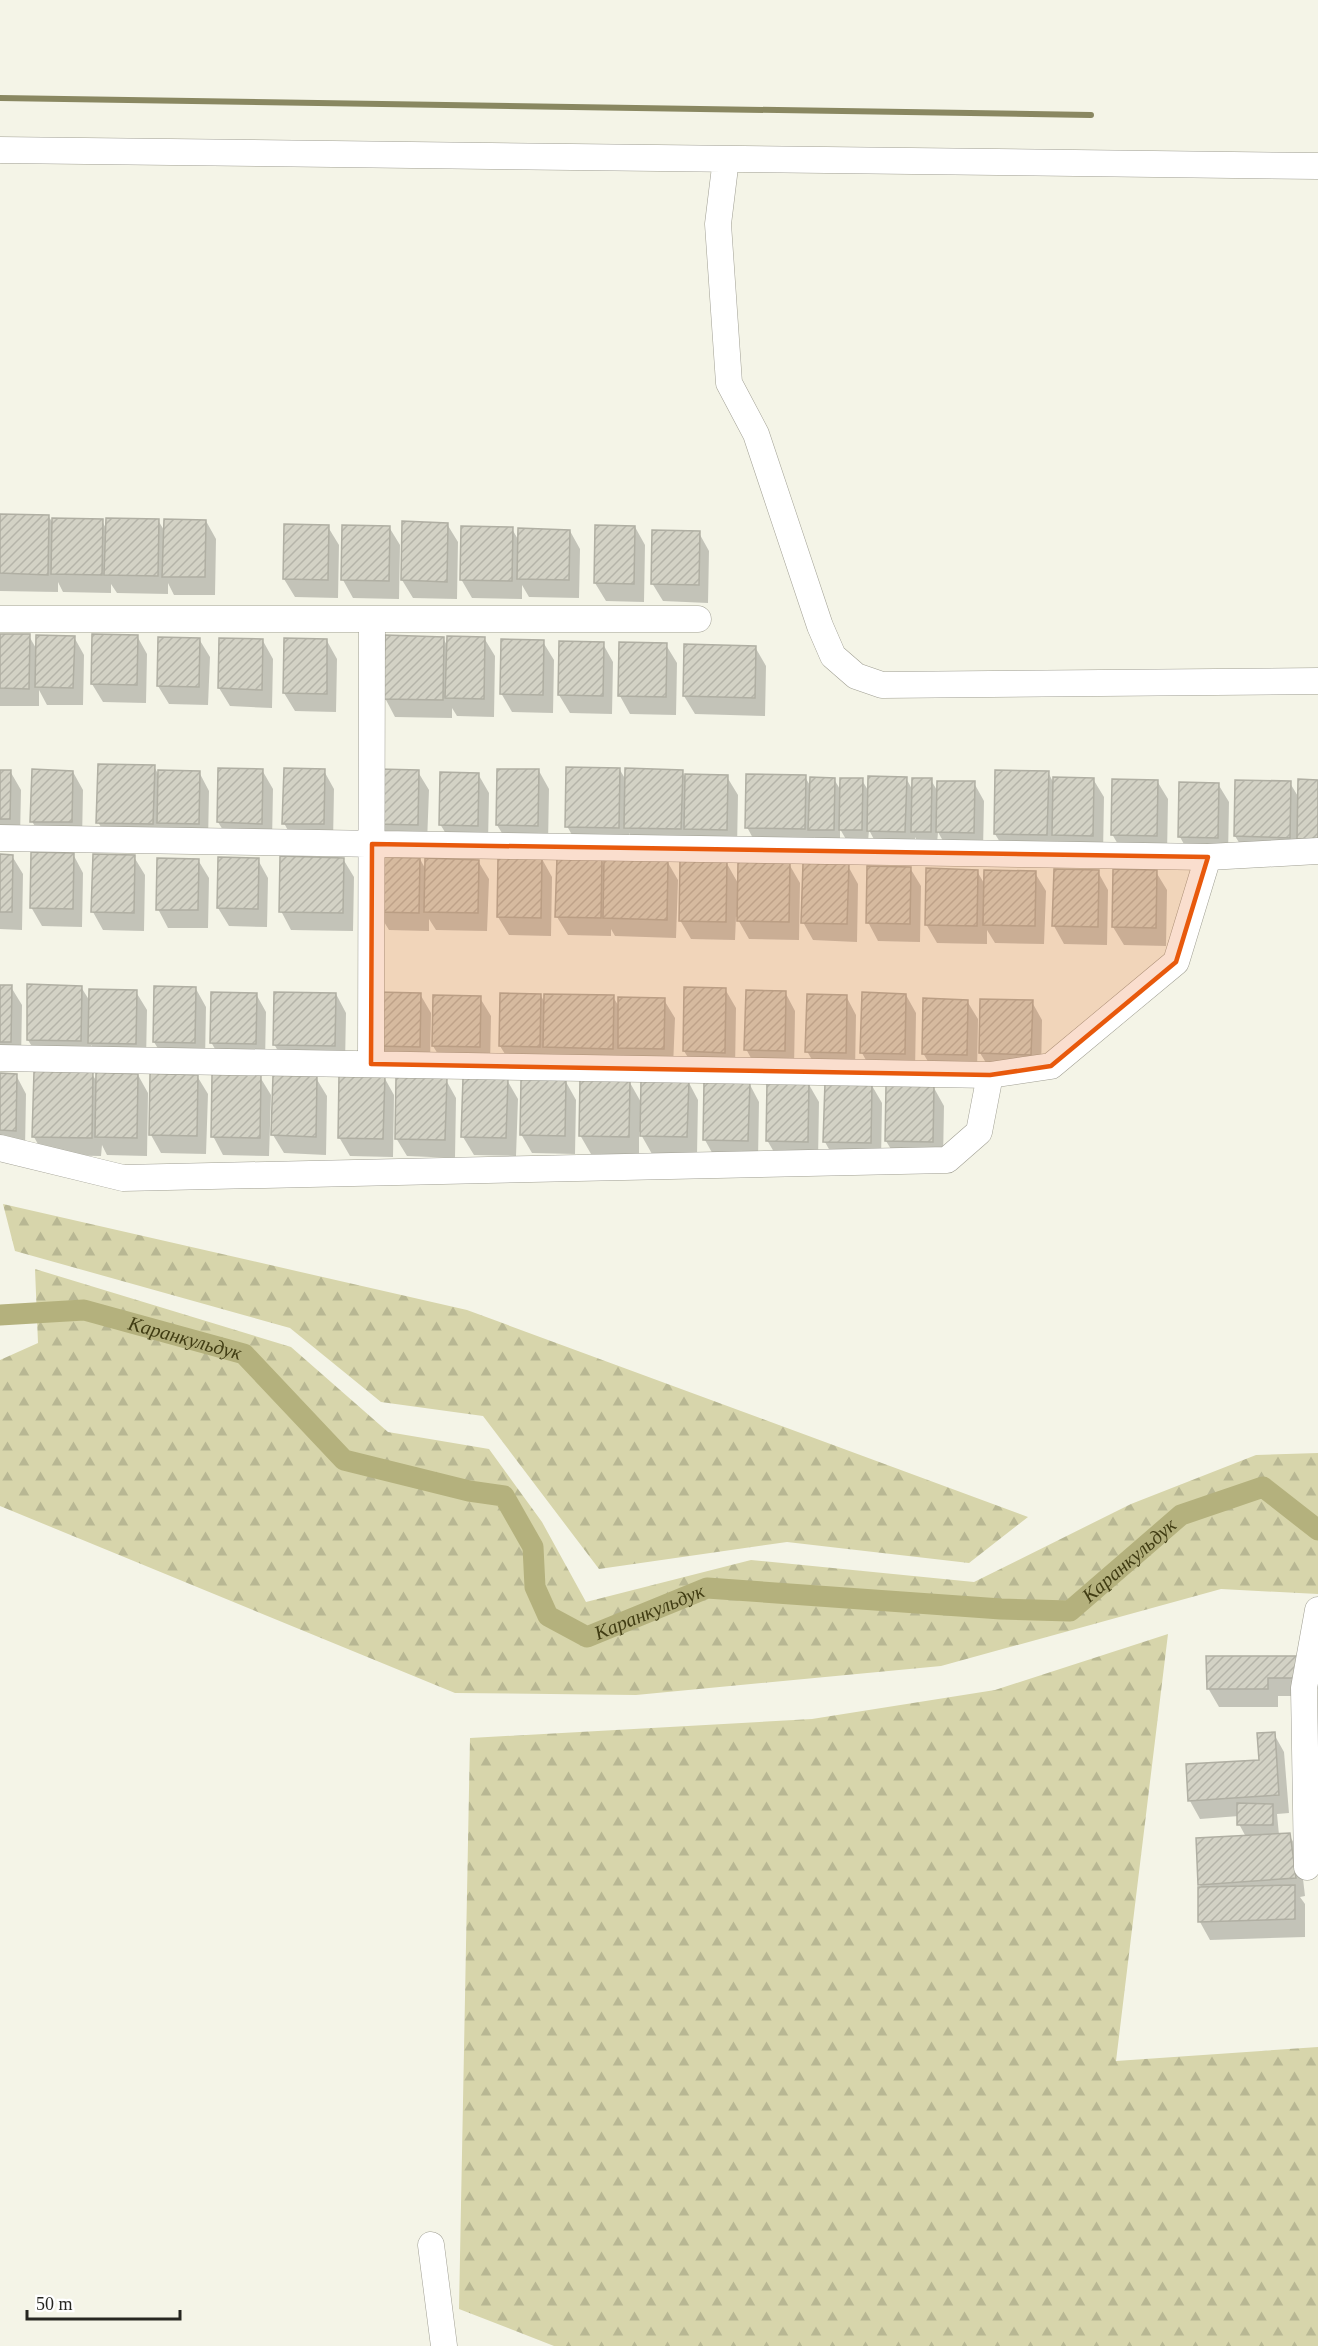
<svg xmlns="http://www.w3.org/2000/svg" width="1318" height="2346" font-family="'Times New Roman',serif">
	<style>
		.forest { fill: url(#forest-firs) }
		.shadow { fill: #0003 }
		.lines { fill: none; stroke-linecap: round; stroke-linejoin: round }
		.stream { stroke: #898761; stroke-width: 6 }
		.canal { stroke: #b4b17d; stroke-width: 21 }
		.building { fill: url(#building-hatch); stroke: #b0afa3; stroke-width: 1.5 }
		.minor-casing { stroke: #a09f93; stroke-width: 27 }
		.minor { stroke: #fff; stroke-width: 26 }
		.marked { fill: #e8590c; fill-opacity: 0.2; stroke: #e8590c; stroke-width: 4.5; stroke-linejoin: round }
		.labels { text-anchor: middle; stroke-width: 4.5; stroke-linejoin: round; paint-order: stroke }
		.water-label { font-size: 20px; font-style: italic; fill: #403c13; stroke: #fff }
	</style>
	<defs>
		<pattern id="forest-firs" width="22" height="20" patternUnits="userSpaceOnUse" patternTransform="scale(1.5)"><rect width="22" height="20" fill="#d7d5ab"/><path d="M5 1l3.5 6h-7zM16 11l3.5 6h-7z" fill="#b8b793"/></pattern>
		<pattern id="building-hatch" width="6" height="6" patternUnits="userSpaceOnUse" patternTransform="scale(1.5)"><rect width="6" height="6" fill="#d3d2c5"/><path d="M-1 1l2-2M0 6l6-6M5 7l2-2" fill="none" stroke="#b5b4a9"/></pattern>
	</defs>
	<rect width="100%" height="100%" fill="#f4f4e7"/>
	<!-- forest -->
	<path class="forest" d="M3,1204L467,1310L1028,1517L969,1563L787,1542L599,1569L483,1416L381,1402L290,1328L15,1251Z
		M35,1269L291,1347L388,1432L489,1449L542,1522L586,1602L751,1560L974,1582L1131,1504L1256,1455L1318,1453V1594L1221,1589L941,1666L636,1695L455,1693L0,1506V1360L38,1343Z
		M1168,1634L1116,2061L1318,2047V2346H554L459,2309L470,1738L812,1719L995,1690Z"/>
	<!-- shadow -->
	<path class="shadow" d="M0,515L49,517L54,525L102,521L107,530L158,520L165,532L206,521L216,539L215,595H174L168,583V594L117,593L111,584V593L63,592L58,582V592L0,591Z
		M447,524L458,542L457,599L413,598L402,580Z
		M328,527L339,545L338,598L295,597L284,579Z
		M389,527L400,545L399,599L353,598L343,580Z
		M635,527L645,545L644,602L606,601L595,583Z
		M512,529L519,541L570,531L580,549L579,598L529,597L522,585V599L472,598L461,579Z
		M699,533L709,551L708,603L663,601L652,583Z
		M0,635L29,636L37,650L74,637L84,655L83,705H47L39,690V706H0Z
		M137,636L147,654L146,703L103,702L92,684Z
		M443,638L448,647L484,638L495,656L494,717L457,716L452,708V718L395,717L385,698Z
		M199,639L210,657L208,705L169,704L158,686Z
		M220,640L263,641L273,659L272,708L230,706L219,688Z
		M327,641L337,659L336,712L295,711L284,693Z
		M543,642L554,660L553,713L512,712L501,693Z
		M603,644L613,662L612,714L570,713L559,695Z
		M666,645L677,663L676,715L630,714L620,696Z
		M755,647L766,666L765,716L695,714L684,696Z
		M154,766L159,776L199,772L209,791L208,842L109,841L98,822Z
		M262,770L273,789L272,841L229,840L218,822Z
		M620,770L627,782L682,771L687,780L727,777L738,795L737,848L636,846L629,833V846L577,844L567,826Z
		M0,771H10L21,790L20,837L0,836Z
		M324,771L334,789L333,842H294L284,823Z
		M539,771L549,789L548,844L508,843L497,825Z
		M73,772L83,790L82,840H42L32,821Z
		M418,772L429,790L427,843L388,842L378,824Z
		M1048,772L1054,784L1093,779L1104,797L1103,854L1064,853L1057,841V853L1006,852L995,834Z
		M478,774L489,793L488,843L451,842L440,824Z
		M805,777L811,787L834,779L841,791L862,780L869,792L906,778L913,791L931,780L938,792L974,783L984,801L983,851L948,850L938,832L937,844H919L915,837V850L879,849L869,830L868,842L847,841L840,829V842L817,841L814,837V847L757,846L747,827Z
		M1157,781L1168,799L1167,854L1123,853L1112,834Z
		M1318,781V857L1246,854L1235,836L1290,783L1299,798Z
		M1218,784L1229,802L1228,856L1190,855L1180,837Z
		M73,854L83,873L82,927L42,926L31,907Z
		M0,856H12L23,874L22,930L0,929Z
		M134,857L145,875L144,931L103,930L93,912Z
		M343,859L354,877L353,931L291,930L281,911Z
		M420,859L426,870L478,861L489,879L487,931L436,930L429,919V931L389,930L378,912Z
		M542,859L552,877L551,936L509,935L498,917Z
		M601,859L605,866L667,861L678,880L676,938L615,936L611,929V936L568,935L557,917Z
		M198,860L209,878L208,928H168L158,909Z
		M258,860L268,878L267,927L229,926L218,908Z
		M726,862L739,885L789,864L800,883L799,940L749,939L736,916L735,940L691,939L680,920Z
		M848,866L858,884L857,942L813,940L803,922Z
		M910,868L921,886L920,942L878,941L868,922Z
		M1055,870L1098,872L1108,890L1107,945L1064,944L1054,926Z
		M977,871L985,885L1035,873L1046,891L1044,944L995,943L987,930V944L937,943L926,924Z
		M1156,872L1167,890L1166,946L1124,945L1113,927Z
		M0,986L11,987L22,1005L21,1060H0Z
		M81,987L91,1003L136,992L147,1010L146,1062L100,1060L91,1045V1059L39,1058L28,1040Z
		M685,988L725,989L736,1008L735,1070L695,1069L684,1051Z
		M196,989L206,1007L205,1061L165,1060L154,1042Z
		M785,992L795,1011L794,1069L756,1067L746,1049Z
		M256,994L266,1012L265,1062L222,1061L211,1042Z
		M336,994L346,1013L345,1064L285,1063L274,1044Z
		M420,994L431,1013L430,1065L389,1064L378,1046Z
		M906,995L916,1013L915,1072L872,1071L862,1053Z
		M541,996L545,1003L613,997L620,1008L664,1000L675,1018L673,1067L630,1066L623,1055V1067L511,1064L500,1046Z
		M846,996L856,1015L855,1071L817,1069L807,1051Z
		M480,998L491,1016L490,1065L444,1064L433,1046Z
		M967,1001L978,1019L977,1073L934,1072L923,1053Z
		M1032,1002L1042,1020L1041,1073L991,1071L980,1053Z
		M92,1074L97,1082L138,1075L148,1093L147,1156L107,1155L102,1145L101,1156L44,1155L34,1137Z
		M0,1075H16L26,1094L25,1149L0,1148Z
		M197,1076L208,1094L206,1154L161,1153L151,1135Z
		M260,1077L271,1095L269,1156L223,1155L213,1136Z
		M384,1077L394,1095L393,1157L350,1156L339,1137Z
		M316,1078L327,1096L326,1155L284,1153L273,1135Z
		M446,1080L456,1098L455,1158L407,1156L396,1138Z
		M507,1080L518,1099L516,1156L474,1155L463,1137Z
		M629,1081L642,1104L688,1081L698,1100L697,1155L652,1154L639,1131V1155L591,1154L580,1135Z
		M566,1082L576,1100L575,1154L532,1153L521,1134Z
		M749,1083L759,1102L758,1159L715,1158L705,1140Z
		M808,1083L819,1102L818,1160L778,1159L767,1140Z
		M871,1084L882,1103L881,1161L835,1160L825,1142Z
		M934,1088L944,1106L943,1160L897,1159L886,1141Z
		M1299,1657L1309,1696H1278V1707H1219L1208,1688Z
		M1274,1734L1284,1752L1289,1813L1277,1814L1279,1835H1289L1300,1853L1305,1896L1300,1897L1305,1904V1937L1210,1940L1200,1922V1888H1202L1200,1885L1246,1837L1239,1824V1816L1200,1819L1190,1801L1261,1761Z"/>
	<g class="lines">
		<!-- stream -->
		<path class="stream" d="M0,98L1091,115"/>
		<!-- canal -->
		<path class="canal" id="s1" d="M0,1315L84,1310L244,1354L344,1460L469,1491L504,1496L533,1547L535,1587L548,1616L587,1637L707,1588L1001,1609L1070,1611L1181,1515L1263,1487L1318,1530"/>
	</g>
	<!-- building -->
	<path class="building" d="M0,514L49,515L48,575L0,573Z
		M52,518L103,519L102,575L51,574Z
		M106,518L159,519L158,576L104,575Z
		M164,519L206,520L205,577H162Z
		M402,521L448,523L447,582L401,580Z
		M284,524L329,525L328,580L283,579Z
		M342,525L390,526L389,581L341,580Z
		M595,525L635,526L634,584L594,583Z
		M461,526L513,527L512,581L460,580Z
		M518,528L570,530L569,580L517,579Z
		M652,530L700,531L699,585L651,584Z
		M0,634H30L29,689L0,688Z
		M92,634L138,635L137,685L91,684Z
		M36,635L75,636L73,688L35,687Z
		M385,635L444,637L443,700L383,699Z
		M447,636L485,637L484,699L445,698Z
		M158,637L200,638L199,687L157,686Z
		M219,638L263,639L262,690L218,688Z
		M284,638L327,639V694L283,693Z
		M501,639L544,640L543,695L500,694Z
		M559,641L604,642L603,696L558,695Z
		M619,642L667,643L666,697L618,696Z
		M684,644L756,646L755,698L683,696Z
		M98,764L155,765L153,824L96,823Z
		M566,767L620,768L619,828L565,827Z
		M218,768L263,769L262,824L217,822Z
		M284,768L325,769L324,824H282Z
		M625,768L683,770L681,829L624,828Z
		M32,769L73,771L72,822H30Z
		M378,769L419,770L418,825L376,824Z
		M497,769H539L538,826L496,825Z
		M0,770H11L10,819H0Z
		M158,770L200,771L199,824L157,823Z
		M995,770L1049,771L1047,835L994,834Z
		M440,772L479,773L478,826L439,825Z
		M685,774L728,775L727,830L684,829Z
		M746,774L806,775L805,829L745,828Z
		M868,776L907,777L905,832L867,831Z
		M810,777L835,778L834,830H808Z
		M1053,777L1094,778L1093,836L1052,835Z
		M840,778H863L862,830H839Z
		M912,778H932L931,832H911Z
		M1112,779L1158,780L1157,836L1111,835Z
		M1298,779L1318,780V839H1297Z
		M1235,780L1291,781L1290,838L1234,836Z
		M937,781H975L974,833L936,832Z
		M1179,782L1219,783L1218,838L1178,837Z
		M31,852L74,853L73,909L30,908Z
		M0,854L13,855L12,912H0Z
		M93,854L135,855L134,913L91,912Z
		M280,856L344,858L343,913L279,912Z
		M218,857L259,858L258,909L217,908Z
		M378,857L420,858L419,913L377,912Z
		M498,857H542L541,918L497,917Z
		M557,857L602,858L601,918L555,917Z
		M157,858L199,859L198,910H156Z
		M425,858L479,860L478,913L424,912Z
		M604,858L668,860L667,920L603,918Z
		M680,859L727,861L726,922L679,921Z
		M738,862L790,863L789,922L737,921Z
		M803,863L849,864L847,924L801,923Z
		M867,866L911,867L910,924L866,923Z
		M926,868L978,870L977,926L925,925Z
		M1054,869L1099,870L1098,927L1052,926Z
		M1113,869L1157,870L1156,928L1112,927Z
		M984,870L1036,871L1035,926L983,925Z
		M27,984L82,986L81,1041L27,1040Z
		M0,985H12L11,1042H0Z
		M154,986L196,987L195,1043L153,1042Z
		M684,987L726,988L725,1053L683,1051Z
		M89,989L137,990L136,1044L88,1043Z
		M746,990L786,991L785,1051L744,1050Z
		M211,992L257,993L256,1044L210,1043Z
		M274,992L336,993L335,1046L273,1045Z
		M377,992L421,993L420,1047L377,1046Z
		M862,992L906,994L905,1054L860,1053Z
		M500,993L541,994L540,1047L499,1046Z
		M544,994L614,995L613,1049L543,1047Z
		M807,994L847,995L846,1053L805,1052Z
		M433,995L481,996L480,1047L432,1046Z
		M618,997L665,998L664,1049L618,1048Z
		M923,998L968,1000L967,1055L922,1054Z
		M980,999L1033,1000L1031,1055L979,1053Z
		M34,1071L93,1072L92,1138L32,1137Z
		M96,1072L138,1074L137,1138L95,1137Z
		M0,1073L17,1074L16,1131L0,1130Z
		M150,1073L198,1075L197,1136L149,1135Z
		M212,1074L261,1075L260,1138L211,1137Z
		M339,1074L385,1075L383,1139L338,1138Z
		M273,1075L317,1076L316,1137L271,1135Z
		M396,1077L447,1078L445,1140L395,1139Z
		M463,1078L508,1079L506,1138L461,1137Z
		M580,1078L630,1080L629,1137L579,1136Z
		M521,1079L566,1080L565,1136L520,1135Z
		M641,1079L689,1080L687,1137L640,1136Z
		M704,1081L750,1082L748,1141L703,1140Z
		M767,1081L809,1082L808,1142L766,1141Z
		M825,1082L872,1083L871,1143L823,1142Z
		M886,1085L934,1086L933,1142L885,1141Z
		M1206,1656H1300V1678H1268V1689H1207Z
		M1275,1732L1279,1795L1188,1801L1186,1764L1259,1760L1257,1733Z
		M1237,1803L1273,1804V1825H1237Z
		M1290,1833L1296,1878L1198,1885L1196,1838Z
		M1295,1885V1919L1198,1922V1887Z"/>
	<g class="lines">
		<defs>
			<path id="minor" d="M0,150L1318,166
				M726,159L718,224L729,383L756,434L820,626L833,656L856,676L882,685L1318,681
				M0,619H698
				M0,838L1208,857L1318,851
				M0,1058L990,1075L1051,1066L1176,962L1208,857
				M371,1064L372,619
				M0,1148L123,1178L947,1160L979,1132L990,1075
				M1307,1867L1304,1688L1318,1610
				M431,2245L444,2346"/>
		</defs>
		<!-- minor casing -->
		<use href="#minor" class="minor-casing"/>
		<!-- minor -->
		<use href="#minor" class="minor"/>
	</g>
	<!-- marked area -->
	<path class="marked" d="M372,844L1208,857L1176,962L1051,1066L990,1075L371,1064Z"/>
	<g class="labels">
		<!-- water labels -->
		<g class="water-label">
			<text dy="7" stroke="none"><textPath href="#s1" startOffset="189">Каранкульдук</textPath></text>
			<text dy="7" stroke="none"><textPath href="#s1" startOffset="1306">Каранкульдук</textPath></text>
			<text dy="7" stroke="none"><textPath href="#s1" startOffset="802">Каранкульдук</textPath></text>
		</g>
	</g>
	<!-- scale -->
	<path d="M27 2310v9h153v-9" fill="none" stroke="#262621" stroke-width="3"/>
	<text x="36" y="2310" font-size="18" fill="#262621" stroke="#ffffff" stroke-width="4.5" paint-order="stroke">50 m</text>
</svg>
